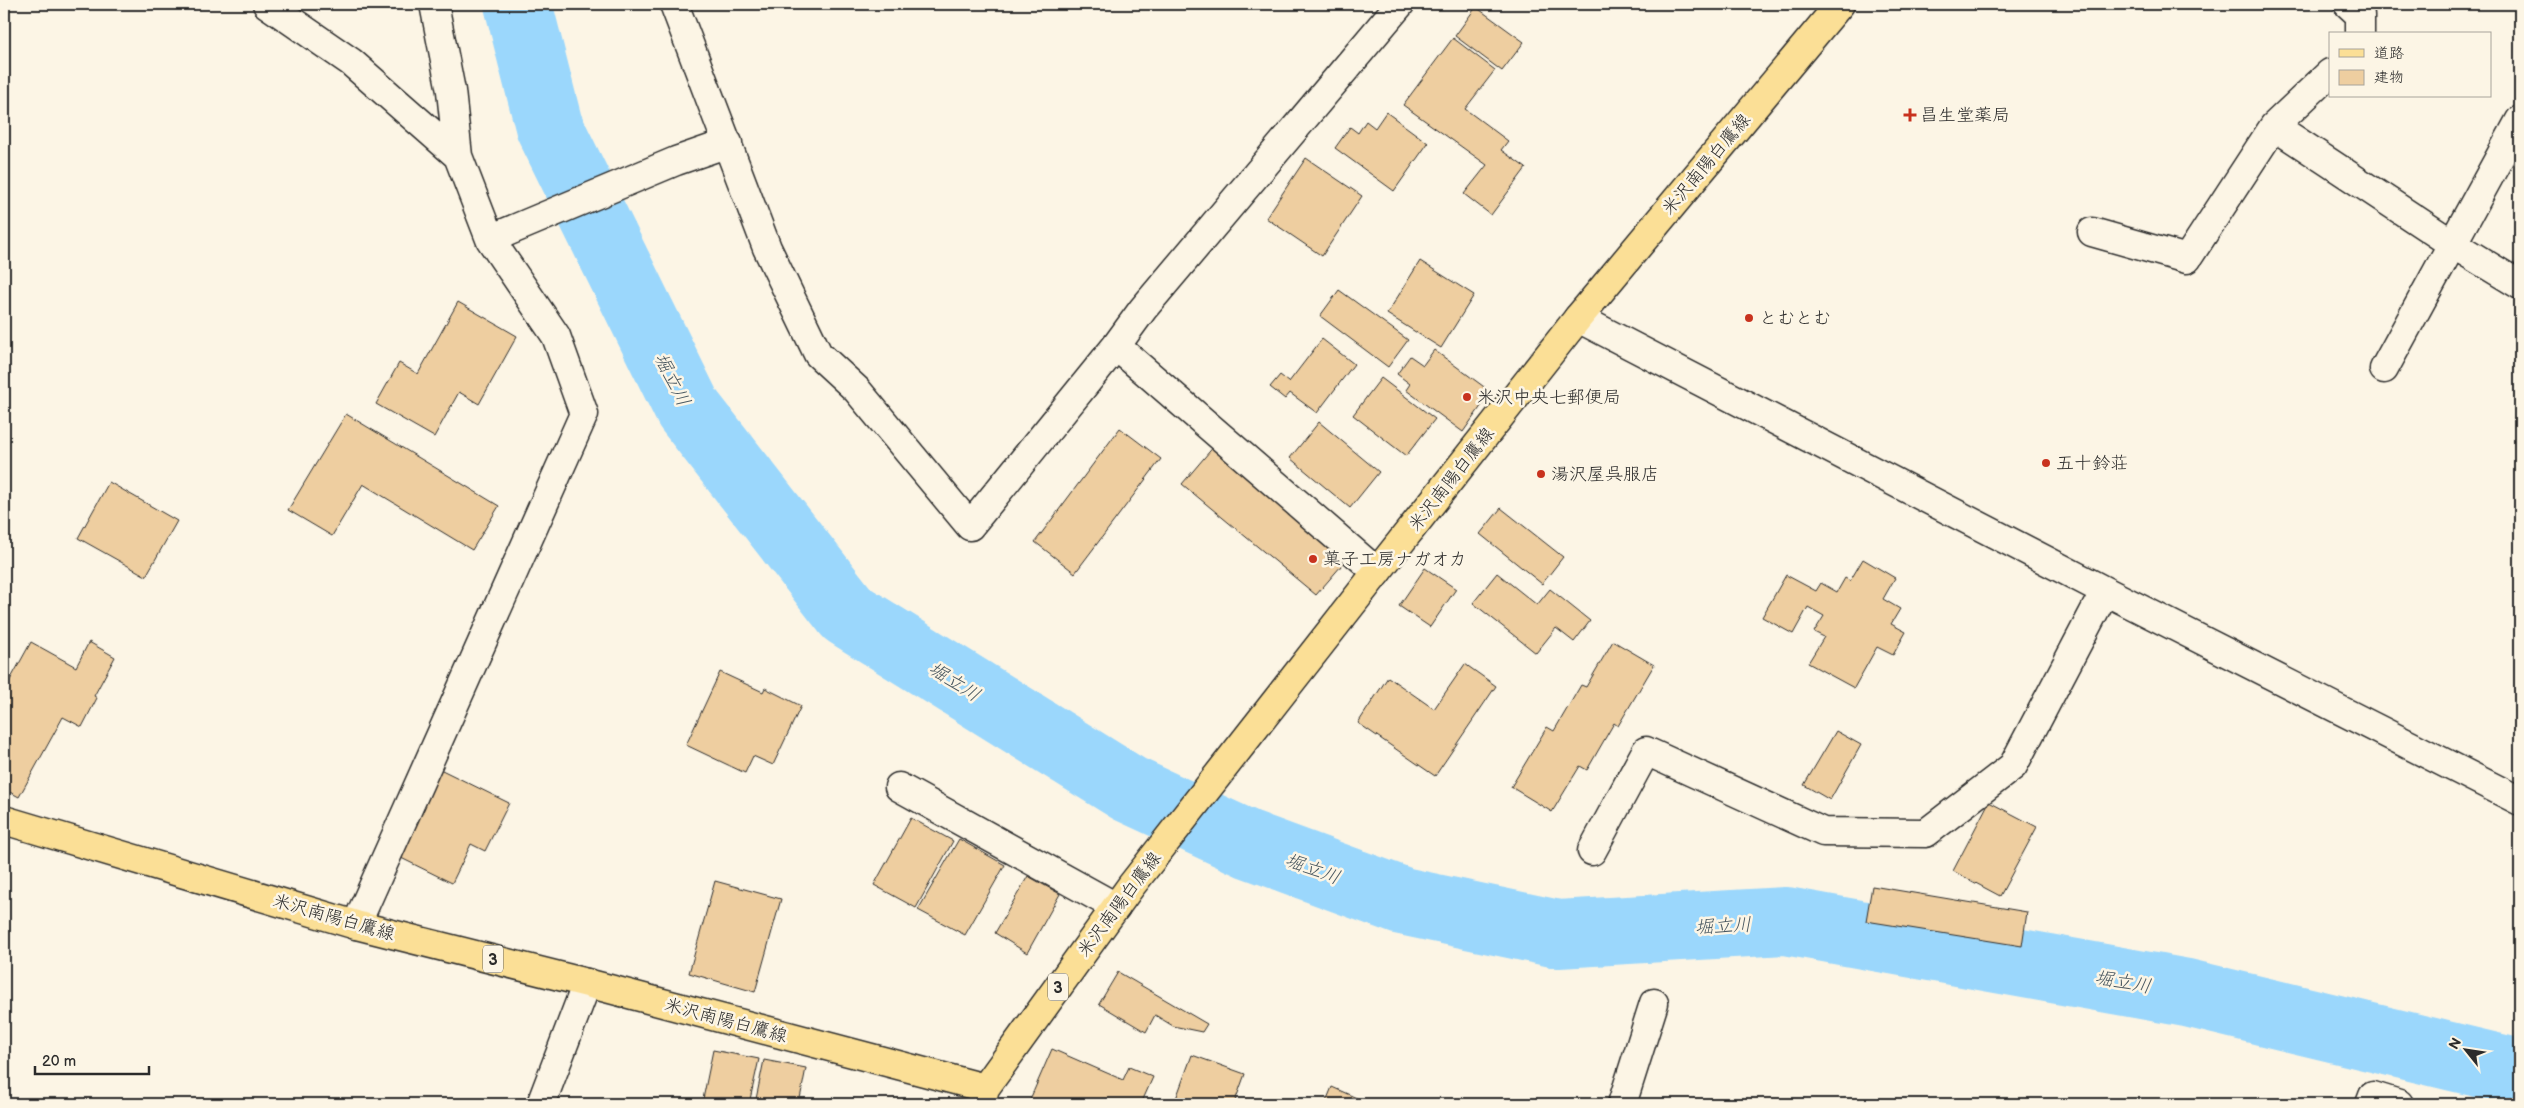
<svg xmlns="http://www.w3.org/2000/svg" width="2524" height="1108" font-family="'Balsamiq Sans','Klee One',sans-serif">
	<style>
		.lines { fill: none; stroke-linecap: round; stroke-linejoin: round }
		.river { stroke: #9bd7fc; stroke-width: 68 }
		.building { fill: #eecea0; stroke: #2b2b2b }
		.minor-casing { stroke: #2b2b2b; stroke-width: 31 }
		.major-casing { stroke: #2b2b2b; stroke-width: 31 }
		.minor { stroke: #fcf5e5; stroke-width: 28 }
		.major { stroke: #fbdf96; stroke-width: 28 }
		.poi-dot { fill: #c8321e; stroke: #fcf5e5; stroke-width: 2 }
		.labels { text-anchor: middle; stroke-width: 5; stroke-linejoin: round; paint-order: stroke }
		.shield { fill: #fcf5e5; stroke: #6a6863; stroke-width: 1 }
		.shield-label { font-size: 16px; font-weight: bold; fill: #2b2b2b }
		.poi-label { font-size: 18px; fill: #2b2b2b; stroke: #fcf5e5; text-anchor: start }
		.street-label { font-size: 18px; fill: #2b2b2b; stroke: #fcf5e5 }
		.water-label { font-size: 19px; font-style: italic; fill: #47565f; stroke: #fcf5e5 }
	</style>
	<rect width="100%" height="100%" fill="#fcf5e5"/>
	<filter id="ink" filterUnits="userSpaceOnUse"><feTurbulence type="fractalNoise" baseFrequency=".02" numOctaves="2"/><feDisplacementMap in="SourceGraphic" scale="10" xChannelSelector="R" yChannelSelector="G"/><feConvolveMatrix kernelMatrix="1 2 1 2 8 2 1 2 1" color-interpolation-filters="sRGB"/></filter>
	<g filter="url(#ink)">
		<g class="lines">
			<!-- river -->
			<path class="river" d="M518,4L549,126L688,409L848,614L1129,789L1248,844L1402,901L1558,934L1786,921L2187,993L2520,1073"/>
		</g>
		<!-- building -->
		<path class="building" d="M1476,7L1524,42L1502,71L1455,36Z
			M1453,38L1495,70L1465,109L1508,141L1501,150L1526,168L1491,215L1464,194L1487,165L1403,105Z
			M1386,112L1428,143L1394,191L1335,148L1350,127L1358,133L1366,121L1375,128Z
			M1306,158L1362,196L1322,256L1266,218Z
			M1420,261L1474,295L1441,348L1387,314Z
			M1339,290L1408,340L1388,367L1320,316Z
			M458,302L517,336L479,404L459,392L434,437L376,404L399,363L418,374Z
			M1322,339L1354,364L1317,413L1290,393L1285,399L1270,387L1280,375L1289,382Z
			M1434,350L1491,392L1463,432L1406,390L1410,384L1397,374L1410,356L1423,365Z
			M1381,378L1435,419L1406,456L1353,415Z
			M346,414L499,506L472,550L363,484L332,536L288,510Z
			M1319,422L1379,472L1350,508L1290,458Z
			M1120,428L1161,459L1075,573L1035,542Z
			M1215,445L1348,558L1316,595L1182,484Z
			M109,482L177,521L146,576L78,538Z
			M1501,508L1563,557L1542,584L1480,534Z
			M1863,559L1895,578L1883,599L1900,609L1891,624L1906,632L1893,655L1877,647L1854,688L1808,663L1824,637L1814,632L1824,616L1808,607L1793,634L1762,617L1786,575L1816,591L1821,583L1837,592L1845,578L1850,581Z
			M1425,568L1456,589L1430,627L1399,606Z
			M1497,573L1537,605L1550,589L1590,621L1574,642L1556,628L1536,653L1473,603Z
			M1613,641L1654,665L1618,726L1614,723L1587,770L1580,766L1552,812L1511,787L1547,727L1554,731L1581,685L1586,687Z
			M31,642L76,667L89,642L115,657L94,696L97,698L82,727L63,717L19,797L4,789V691Z
			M1465,664L1496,686L1435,776L1358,723L1388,677L1434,709Z
			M720,672L763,692L765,688L801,706L773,765L753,756L745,773L686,745Z
			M1836,731L1861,745L1830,800L1804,785Z
			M440,769L509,803L485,851L471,844L452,883L397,856Z
			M1989,802L2037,827L2000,896L1953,871Z
			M911,818L953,841L916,908L874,885Z
			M959,839L1005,865L965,935L918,910Z
			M1028,876L1060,894L1027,953L995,933Z
			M715,881L781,899L755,992L689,973Z
			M1872,886L2027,912L2022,946L1866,921Z
			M1118,972L1207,1024L1202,1032L1173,1026L1155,1015L1146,1032L1099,1004Z
			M1052,1049L1123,1080L1129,1067L1153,1077L1141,1104H1028Z
			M713,1050L759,1059L749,1104H702Z
			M1192,1055L1245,1074L1234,1104H1174Z
			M764,1060L806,1068L799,1104H755Z
			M1332,1087L1370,1104H1325Z"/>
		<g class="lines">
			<defs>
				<path id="minor" d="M267,4L351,62L458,156
					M674,4L767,248L818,354L857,390L970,526L1116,346L1143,309L1400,4
					M2348,4L2360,15V34
					M2274,126L2451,243L2520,285
					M2092,232L2187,259L2274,126L2330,73
					M490,239L676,161L728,143
					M1578,318L2105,591L2520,801
					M1116,346L1377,572
					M2384,369L2520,120
					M899,787L1116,907
					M1592,851L1646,751L1823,832L1926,833L2013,766L2105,591
					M356,925L584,414L556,336L490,239L458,156L451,91L434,4
					M541,1104L587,983
					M1622,1104L1654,1003
					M2370,1104L2373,1096L2399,1104"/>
				<path id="major" d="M4,820L356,925L587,983L985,1088
					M981,1104L985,1088L1131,886L1377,572L1578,318L1840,4"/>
			</defs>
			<!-- minor casing -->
			<use href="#minor" class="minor-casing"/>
			<!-- major casing -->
			<use href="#major" class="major-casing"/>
			<!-- minor -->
			<use href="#minor" class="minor"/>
			<!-- major -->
			<use href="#major" class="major"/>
		</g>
	</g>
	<!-- markers -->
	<g class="poi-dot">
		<path d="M1907.5 107.5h5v5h5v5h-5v5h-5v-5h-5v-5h5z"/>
		<circle cx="1749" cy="318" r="5"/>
		<circle cx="1467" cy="397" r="5"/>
		<circle cx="2046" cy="463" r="5"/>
		<circle cx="1541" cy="474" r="5"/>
		<circle cx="1313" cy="559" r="5"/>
	</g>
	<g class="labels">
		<!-- shield labels -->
		<g class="shield">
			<rect x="483" y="945.5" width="20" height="27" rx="4"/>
			<rect x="1048" y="973.5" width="20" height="27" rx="4"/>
		</g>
		<g class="shield-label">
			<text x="493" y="965">3</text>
			<text x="1058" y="993">3</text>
		</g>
		<!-- poi labels -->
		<g class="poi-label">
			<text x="1920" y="121">昌生堂薬局</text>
			<text x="1759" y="324">とむとむ</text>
			<text x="1477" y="403">米沢中央七郵便局</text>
			<text x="2056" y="469">五十鈴荘</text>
			<text x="1551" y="480">湯沢屋呉服店</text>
			<text x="1323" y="565">菓子工房ナガオカ</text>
		</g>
		<!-- street labels -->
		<g class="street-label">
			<text transform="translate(1706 164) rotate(-50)" y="6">米沢南陽白鷹線</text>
			<text transform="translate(1451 479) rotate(-52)" y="6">米沢南陽白鷹線</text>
			<text transform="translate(1119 904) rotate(-53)" y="6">米沢南陽白鷹線</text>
			<text transform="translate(334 917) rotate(16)" y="6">米沢南陽白鷹線</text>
			<text transform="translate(726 1020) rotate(15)" y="6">米沢南陽白鷹線</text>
		</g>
		<!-- water labels -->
		<g class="water-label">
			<text transform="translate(673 379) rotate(63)" y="7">堀立川</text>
			<text transform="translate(955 681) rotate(32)" y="7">堀立川</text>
			<text transform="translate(1313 868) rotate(20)" y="7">堀立川</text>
			<text transform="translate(1723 925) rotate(-3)" y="7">堀立川</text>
			<text transform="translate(2123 981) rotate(10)" y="7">堀立川</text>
		</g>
	</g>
	<!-- margin -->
	<rect width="2524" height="1108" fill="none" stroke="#fcf5e5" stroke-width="20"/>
	<rect x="10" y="10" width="2504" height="1088" fill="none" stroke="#2b2b2b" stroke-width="2" filter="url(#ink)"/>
	<!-- legend -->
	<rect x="2329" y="32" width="162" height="65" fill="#fcf5e5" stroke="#a8a49b"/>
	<rect x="2339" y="49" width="25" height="8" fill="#fbdf96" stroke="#a8a49b"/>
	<text x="2374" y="58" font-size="15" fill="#2b2b2b">道路</text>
	<rect x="2339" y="70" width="25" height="15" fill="#eecea0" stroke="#a8a49b"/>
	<text x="2374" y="82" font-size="15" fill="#2b2b2b">建物</text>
	<!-- north arrow -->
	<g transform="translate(2466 1050) rotate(300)" stroke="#fcf5e5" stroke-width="4" paint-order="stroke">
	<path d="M0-4L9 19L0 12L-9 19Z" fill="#2b2b2b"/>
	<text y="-8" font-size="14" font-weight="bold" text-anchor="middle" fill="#2b2b2b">N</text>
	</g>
	<!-- scale -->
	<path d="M35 1066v8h114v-8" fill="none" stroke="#2b2b2b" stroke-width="2.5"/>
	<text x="42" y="1066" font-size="15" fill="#2b2b2b" stroke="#fcf5e5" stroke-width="4" paint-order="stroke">20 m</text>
</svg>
